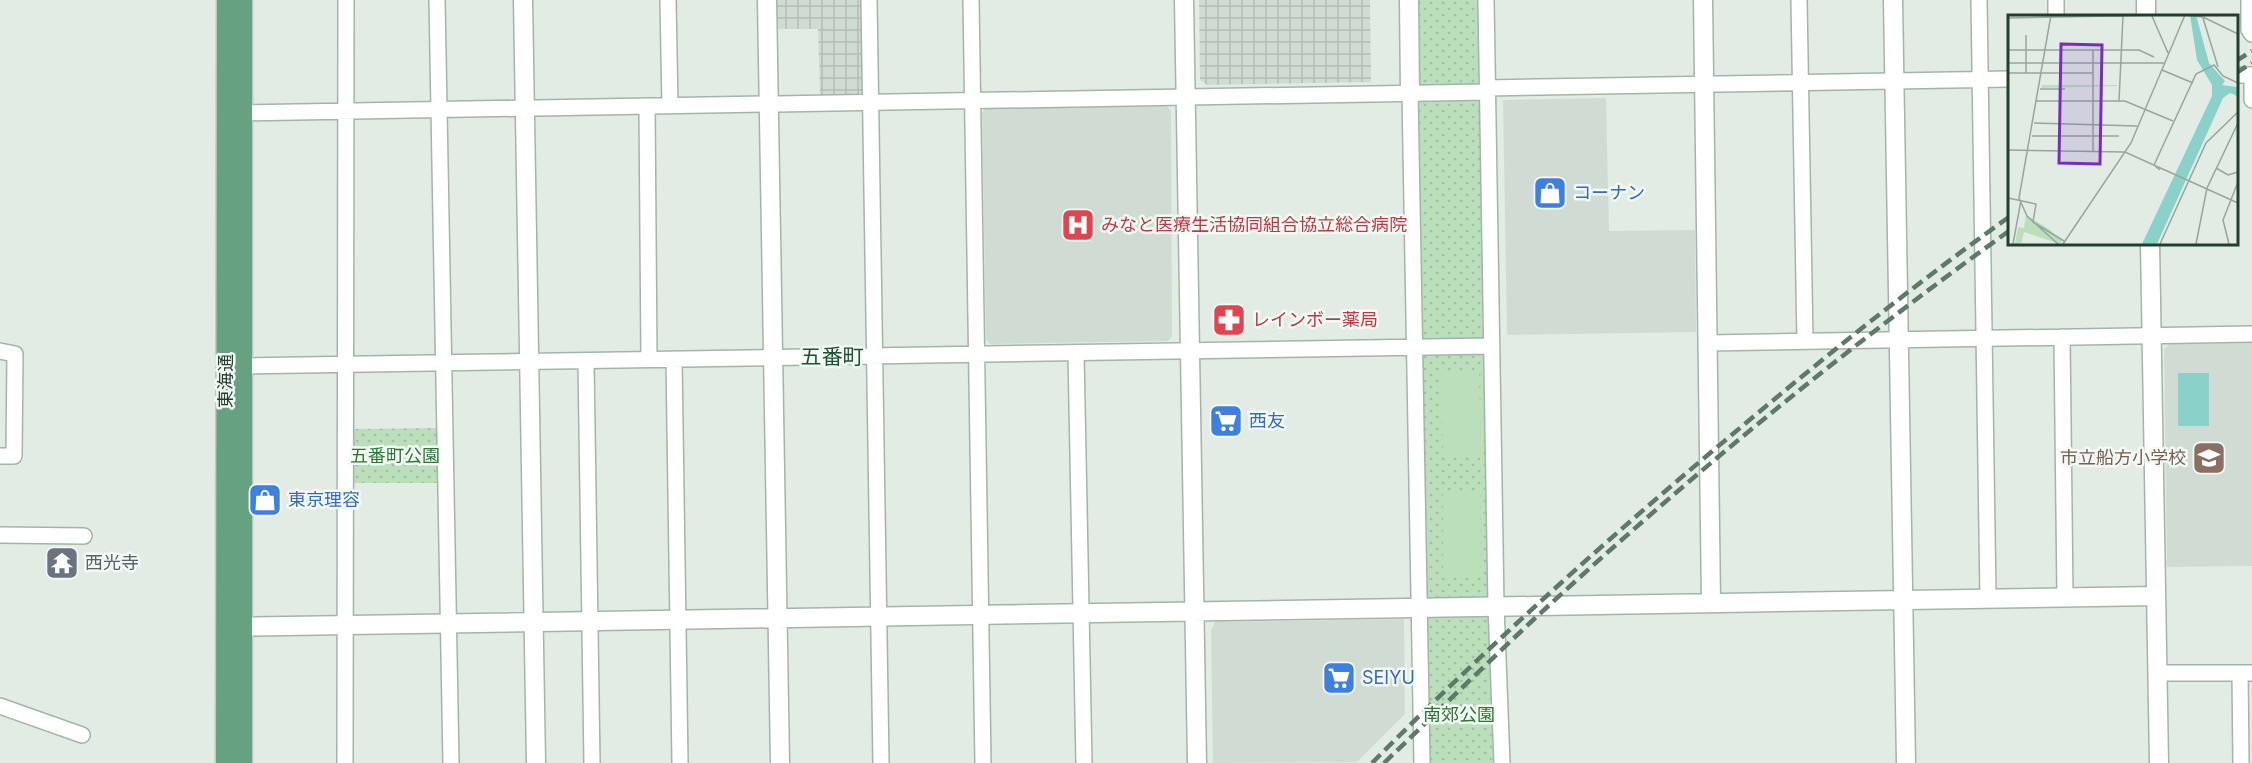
<svg xmlns="http://www.w3.org/2000/svg" width="2252" height="763" font-family="Inter,'Noto Sans JP',sans-serif">
	<style>
		.built { fill: #d0dcd3 }
		.industrial { fill: url(#industrial-grid) }
		.green { fill: url(#green-dots) }
		.pitch { fill: #bbdebb }
		.water { fill: #8ad2c9 }
		.lines { fill: none; stroke-linecap: round; stroke-linejoin: round }
		.minor-casing { stroke: #a5b4aa; stroke-width: 18 }
		.tertiary-casing { stroke: #a5b4aa; stroke-width: 21 }
		.primary-casing { stroke: #c1c9c4; stroke-width: 21 }
		.minor { stroke: #fff; stroke-width: 15 }
		.tertiary { stroke: #fff; stroke-width: 18 }
		.primary { stroke: #66a282; stroke-width: 18 }
		.rail { stroke: #5c7969; stroke-width: 4.5; stroke-dasharray: 12 6; stroke-linecap: butt }
		.labels { text-anchor: middle; stroke-width: 5; stroke-linejoin: round; paint-order: stroke }
		.shop-label { font-size: 18px; fill: #366cbe; stroke: #f3f9f4; text-anchor: start }
		.health-label { font-size: 18px; fill: #be3a42; stroke: #f3f9f4; text-anchor: start }
		.street-label { font-size: 18px; fill: #223e2e; stroke: #f3f9f4 }
		.park-label { font-size: 18px; fill: #2c7534; stroke: #f3f9f4 }
		.education-label { font-size: 18px; fill: #785e54; stroke: #f3f9f4; text-anchor: end }
		.worship-label { font-size: 18px; fill: #5b616d; stroke: #f3f9f4; text-anchor: start }
		.quarter-label { font-size: 21px; fill: #1d5036; stroke: #f3f9f4 }
		.inset-road { fill: none; stroke: #95a69c; stroke-width: 1.5 }
		.view { fill: #7b2cbf; fill-opacity: 0.15; stroke: #7b2cbf; stroke-width: 3 }
		.inset-edge { fill: none; stroke: #223e2e; stroke-width: 3 }
	</style>
	<defs>
		<pattern id="industrial-grid" width="8" height="8" patternUnits="userSpaceOnUse" patternTransform="scale(1.5)"><rect width="8" height="8" fill="#d0dcd3"/><path d="M0 4h8M4 0v8" fill="none" stroke="#b2beb5"/></pattern>
		<pattern id="green-dots" width="8" height="8" patternUnits="userSpaceOnUse" patternTransform="scale(1.5)"><rect width="8" height="8" fill="#bbdebb"/><path d="M2 2h.1M6 6h.1" fill="none" stroke="#a0c0a1" stroke-width="1.8" stroke-linecap="round"/></pattern>
	</defs>
	<rect width="100%" height="100%" fill="#e2ece5"/>
	<!-- built -->
	<path class="built" d="M1606,98L1609,231L1695,230L1696,332L1507,335L1503,100Z
		M1166,105L1171,111L1172,336L1168,341L990,344L986,339L982,113L986,108Z
		M2252,343V566L2167,567L2164,350L2169,344Z
		M1404,619L1405,714L1357,762L1213,763L1211,631L1215,622Z"/>
	<!-- industrial -->
	<path class="industrial" d="M774,0H863V94L820,96L818,29H775Z
		M1199,0H1370L1371,82L1207,85L1200,80Z"/>
	<!-- green -->
	<path class="green" d="M1415,0H1479L1488,587L1493,763H1428Z
		M440,428V483H350V429Z"/>
	<!-- pitch -->
	<path class="pitch" d="M1479,370L1481,455L1443,454L1441,372Z
		M1443,494H1480V578H1443Z"/>
	<!-- water -->
	<path class="water" d="M2178,373H2209V426H2178Z"/>
	<g class="lines">
		<defs>
			<path id="minor" d="M437,0L451,763
				M668,0L670,106
				M869,0L881,763
				M971,0L983,763
				M1486,0L1496,606L1502,763
				M1799,0L1805,341
				M1979,0L1988,598
				M2056,0V16
				M2249,0V30L2252,34
				M2236,75H2252
				M2252,75V100
				M1487,88L2009,79
				M1410,93L1422,763
				M647,106L649,359
				M232,113L1487,92
				M2062,337L2065,597
				M1708,343L2252,334
				M0,351L15,354L14,456H0
				M1076,353L1084,763
				M674,359L680,763
				M586,361L592,763
				M243,366L1491,346
				M0,535L84,536
				M2157,673H2252
				M2240,673L2241,763
				M0,706L82,735
				M345,763L346,0"/>
			<path id="tertiary" d="M523,0L536,763
				M767,0L780,763
				M1184,0L1197,763
				M1409,0L1410,93
				M1703,0L1711,602
				M1893,0L1906,763
				M2146,0V16
				M2150,243L2159,763
				M227,627L2156,596"/>
			<path id="primary" d="M225,763L226,0
				M243,763V0"/>
		</defs>
		<!-- minor casing -->
		<use href="#minor" class="minor-casing"/>
		<!-- tertiary casing -->
		<use href="#tertiary" class="tertiary-casing"/>
		<!-- primary casing -->
		<use href="#primary" class="primary-casing"/>
		<!-- minor -->
		<use href="#minor" class="minor"/>
		<!-- tertiary -->
		<use href="#tertiary" class="tertiary"/>
		<!-- primary -->
		<use href="#primary" class="primary"/>
		<!-- rail -->
		<path class="rail" d="M2236,61L2252,51
			M2236,73L2252,63
			M1372,763C1487,647 1608,538 1734,433C1823,358 1914,285 2009,217
			M1384,763C1433,716 1482,668 1532,621C1682,482 1842,351 2009,231"/>
	</g>
	<!-- icons -->
	<defs>
		<symbol id="shop-square" viewBox="-11 -11 22 22"><rect x="-9" y="-9" width="18" height="18" rx="4" fill="#3f7fe0" stroke="#f3f9f4"/><path d="M-5-2.5h2.3a2.7 3.5 0 0 1 5.4 0H5L5.5 6h-11ZM-1.5-2.5h3a1.5 2.3 0 0 0-3 0Z" fill="#fff"/></symbol>
		<symbol id="hospital-square" viewBox="-11 -11 22 22"><rect x="-9" y="-9" width="18" height="18" rx="4" fill="#e0444e" stroke="#f3f9f4"/><path d="M-5-5h3v3.5h4V-5h3V5h-3V1.5h-4V5h-3Z" fill="#fff"/></symbol>
		<symbol id="pharmacy-square" viewBox="-11 -11 22 22"><rect x="-9" y="-9" width="18" height="18" rx="4" fill="#e0444e" stroke="#f3f9f4"/><path d="M-2-6h4v4h4v4h-4v4h-4v-4h-4v-4h4Z" fill="#fff"/></symbol>
		<symbol id="supermarket-square" viewBox="-11 -11 22 22"><rect x="-9" y="-9" width="18" height="18" rx="4" fill="#3f7fe0" stroke="#f3f9f4"/><path d="M-6-5.5h2.5l.6 2H6L4.5 2H-2.5L-4.4-4H-6ZM-1.5 3.2a1.3 1.3 0 1 0 .1 0ZM3 3.2a1.3 1.3 0 1 0 .1 0Z" fill="#fff"/></symbol>
		<symbol id="school-square" viewBox="-11 -11 22 22"><rect x="-9" y="-9" width="18" height="18" rx="4" fill="#8d6e63" stroke="#f3f9f4"/><path d="M0-5L7-2L0 1L-7-2ZM-4 1L0 2.5L4 1V4Q0 6-4 4Z" fill="#fff"/></symbol>
		<symbol id="temple-square" viewBox="-11 -11 22 22"><rect x="-9" y="-9" width="18" height="18" rx="4" fill="#6b7280" stroke="#f3f9f4"/><path d="M0-6L5-2H3V0L6.5 2.5H4V6H1.5V3h-3V6H-4V2.5H-6.5L-3 0V-2H-5Z" fill="#fff"/></symbol>
	</defs>
	<g fill-rule="evenodd">
		<use href="#shop-square" x="1531" y="174" width="38" height="38"/>
		<use href="#hospital-square" x="1059" y="206" width="38" height="38"/>
		<use href="#pharmacy-square" x="1210" y="301" width="38" height="38"/>
		<use href="#supermarket-square" x="1207" y="402" width="38" height="38"/>
		<use href="#school-square" x="2190" y="439" width="38" height="38"/>
		<use href="#shop-square" x="246" y="481" width="38" height="38"/>
		<use href="#temple-square" x="43" y="544" width="38" height="38"/>
		<use href="#supermarket-square" x="1320" y="659" width="38" height="38"/>
	</g>
	<g class="labels">
		<!-- shop labels -->
		<g class="shop-label">
			<text x="1573" y="199">コーナン</text>
			<text x="1249" y="427">西友</text>
			<text x="288" y="506">東京理容</text>
			<text x="1362" y="684">SEIYU</text>
		</g>
		<!-- health labels -->
		<g class="health-label">
			<text x="1101" y="231">みなと医療生活協同組合協立総合病院</text>
			<text x="1252" y="326">レインボー薬局</text>
		</g>
		<!-- street labels -->
		<g class="street-label">
			<text transform="translate(226 381) rotate(-90)" y="6">東海通</text>
		</g>
		<!-- park labels -->
		<g class="park-label">
			<text x="395" y="462">五番町公園</text>
			<text x="1459" y="721">南郊公園</text>
		</g>
		<!-- education labels -->
		<g class="education-label">
			<text x="2186" y="464">市立船方小学校</text>
		</g>
		<!-- worship labels -->
		<g class="worship-label">
			<text x="85" y="569">西光寺</text>
		</g>
		<!-- quarter labels -->
		<g class="quarter-label">
			<text x="832" y="364">五番町</text>
		</g>
	</g>
	<!-- overview -->
	<g transform="translate(2008 15)">
		<rect width="230" height="230" fill="#e2ece5"/>
		<path d="M34,70H109L110,71L34,73ZM18,200L41,214L54,226L52,229L16,217L13,229H7L10,212L16,213Z" fill="#bbdebb"/>
		<path d="M182,0H188L201,48L217,66L214,70L229,72V81L222,78L215,83L149,229H134L204,81V70L189,45Z" fill="#8ad2c9"/>
		<path class="inset-road" d="M43,0L11,183L19,201L50,229M176,0L195,2L230,19M144,1L160,38M0,3L154,0M195,3L210,52M0,35H131L146,42M0,48H157M154,55L185,68M0,58H85M18,58V20M32,74H57M28,86H117L165,106M111,86L115,1M26,108L129,111M24,121H111M0,135L117,137L230,188M85,136V35M208,153L220,160L230,157M152,155L146,150L188,59L206,50L215,61L230,68M0,183L28,189L25,207L56,226M5,229L13,185M55,229L123,128L177,0M152,229L198,128L230,97M188,229L199,173L230,108M221,229L215,205L230,167"/>
		<path class="view" d="M53,29L94,30L92,149L51,148Z"/>
		<rect width="230" height="230" class="inset-edge"/>
	</g>
</svg>
